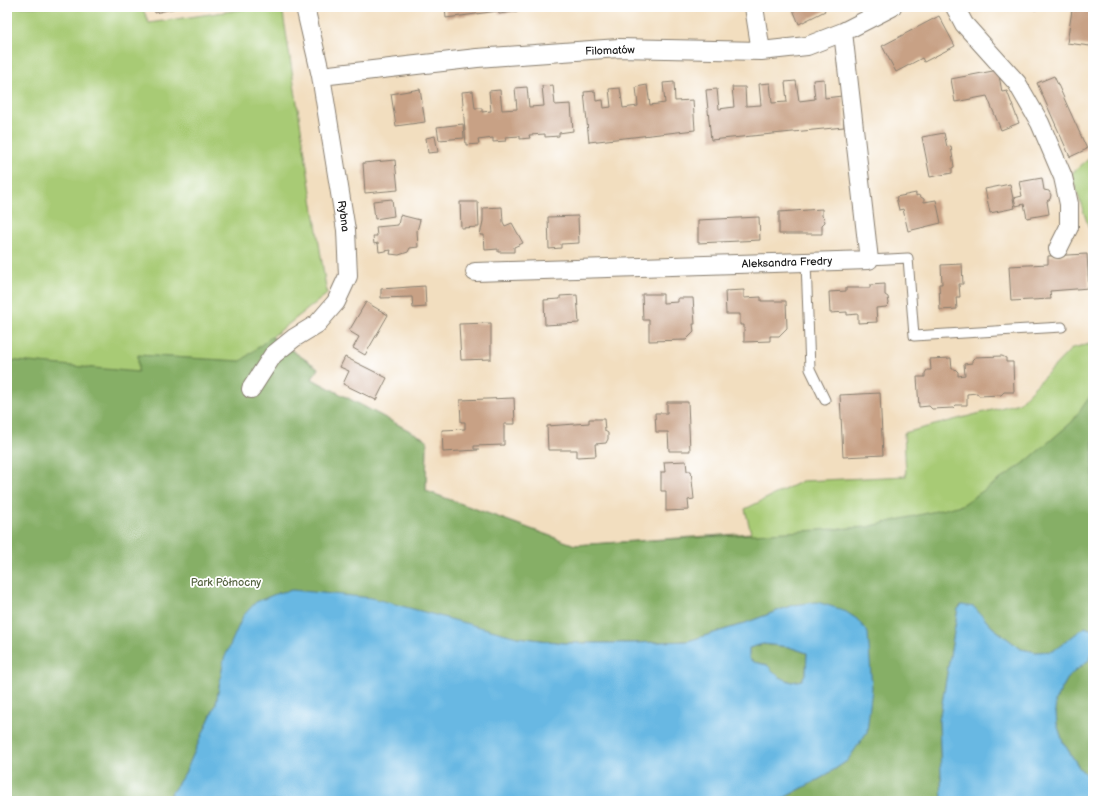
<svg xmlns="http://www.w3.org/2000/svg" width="1100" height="808" font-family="'Balsamiq Sans',sans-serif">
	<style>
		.green { fill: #a8cb74; stroke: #627448 }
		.forest { fill: #86af66; stroke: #516641 }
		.water { fill: #68b8e3; stroke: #426a80; fill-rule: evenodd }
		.building { fill: #c8a185 }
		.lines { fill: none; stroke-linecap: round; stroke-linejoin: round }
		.lane-casing { stroke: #877d6e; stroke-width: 11 }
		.street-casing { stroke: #877d6e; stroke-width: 20 }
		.lane { stroke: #fff; stroke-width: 9 }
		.street { stroke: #fff; stroke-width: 18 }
		.labels { text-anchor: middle; stroke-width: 3.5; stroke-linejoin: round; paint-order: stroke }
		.street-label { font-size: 11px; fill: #1c1c1c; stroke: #fff }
		.park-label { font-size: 11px; fill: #54623f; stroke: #fff }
	</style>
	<rect width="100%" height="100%" fill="#fff"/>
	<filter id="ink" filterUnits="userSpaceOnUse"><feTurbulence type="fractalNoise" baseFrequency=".025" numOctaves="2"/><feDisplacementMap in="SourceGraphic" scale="8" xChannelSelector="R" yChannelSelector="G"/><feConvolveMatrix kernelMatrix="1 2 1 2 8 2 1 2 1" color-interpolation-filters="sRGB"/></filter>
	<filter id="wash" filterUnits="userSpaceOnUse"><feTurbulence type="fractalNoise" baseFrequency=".012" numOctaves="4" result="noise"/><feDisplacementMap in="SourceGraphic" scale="16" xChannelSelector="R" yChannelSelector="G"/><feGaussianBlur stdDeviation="0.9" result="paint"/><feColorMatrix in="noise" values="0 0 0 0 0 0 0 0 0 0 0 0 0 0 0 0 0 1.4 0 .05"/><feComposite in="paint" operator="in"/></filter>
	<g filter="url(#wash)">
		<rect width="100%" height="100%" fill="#f2debf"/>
		<!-- green -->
		<path class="green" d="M7,7H142L149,23L258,7H282L327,294L272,337L318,368L312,379L427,440L426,491L575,545L751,533L745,509L802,481L906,476L904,433L1019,403L1072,348L1090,344L1093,334V801H7Z
			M1092,156H1093V240L1071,174Z"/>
		<!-- forest -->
		<path class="forest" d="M271,337L318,368L312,379L427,440L426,491L575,545L867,527L962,505L1023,464L1072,422L1093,392V630L1085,627L1053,652H1036L1021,649L992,627L974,608L961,605L958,609L939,721L942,801H778L823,777L847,761L793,605L740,625L688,641L633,643H564L517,637L224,659L216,704L185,773L166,801H19L7,798V360L138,372V355L241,361Z
			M763,644L789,647L807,653L806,672L802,680L792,682L779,677L767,665L753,662L749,659V648Z
			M1093,652V780L1080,769L1063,742L1057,724L1055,701L1069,676L1089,660Z"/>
		<!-- water -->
		<path class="water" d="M292,590L372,598L517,637L564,643H633L688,641L740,625L793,605L817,602L843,610L857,619L868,633L872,688L867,732L847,761L823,777L778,801H166L185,773L216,704L224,659L243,616L256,602L278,593ZM763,644L789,647L807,653L806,672L802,680L792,682L779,677L767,665L754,662L749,659V648Z
			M962,605L974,607L992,627L1021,649L1036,652L1053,651L1085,627L1093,630V652L1089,660L1069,676L1055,701L1057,724L1063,742L1080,769L1093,780V801H942L939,721L958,609Z"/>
		<g id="blocks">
			<!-- building -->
			<path class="building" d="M154,7H176L177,8L155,13Z
				M445,7H543V8L499,14L498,11L446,18Z
				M792,7H823L825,11L799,24Z
				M1022,7H1037L1036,10Z
				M1077,7H1093V42H1091L1090,46L1067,43L1072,10L1076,11Z
				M939,16L955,46L924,62L922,58L896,72L882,46Z
				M998,70L1002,92L1007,91L1019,123L1001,130L987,96L955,102L951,79Z
				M1054,76L1087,149L1070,157L1037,83Z
				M824,79L825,98L842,96L844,127L711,140L706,90L717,89L719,109L734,107L732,87H745L746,106L761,105L759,84L770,83L772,103L787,102L785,82L796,81L799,101L815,99L813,80Z
				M674,82L675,101L693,100L695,130L589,142L584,92L595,91L596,101L603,100L604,108L611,107L609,89L620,88L623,108L638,106L636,87L647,85L650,105L665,103L663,83Z
				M553,85L555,105L571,104L573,131L559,133V136L545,137V134L529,135L530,138L520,139V136L505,137L506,141L493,142V138L478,140L479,144L466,145L462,92L473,91L475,108H482V112L491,111L489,91L500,90L502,110L517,109L515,88L527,87L529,107L544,106L542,86Z
				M420,89L425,122L396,126L391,94Z
				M463,124L464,138L439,140L437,127Z
				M944,133L947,147L951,146L954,167L952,168V173L930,177L922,137Z
				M435,136L438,152L428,153L426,138Z
				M395,160L398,190L365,193L363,163Z
				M1042,178L1044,190L1049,191L1051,195L1050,199L1047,201L1049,214L1027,218L1024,204L1016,206L1014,198L1022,196L1019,182Z
				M1010,184L1015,208L990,213L985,189Z
				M916,193V196L918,195L924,199V202L936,200L941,223L908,231L903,209L899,210L896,197Z
				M392,199L394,216L375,219L373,201Z
				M460,202H478L479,227L461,228Z
				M502,207L503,222L505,226L512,223L523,243L514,247V252H498V249L485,250L484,235H480L483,221V208Z
				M822,209V216L824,218L825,222L822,225V234H779V212Z
				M400,215L420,220L417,231L418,247L410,248L408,252L399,255L390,254L391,250L379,252L378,243L374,244L373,236H377L376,227L398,225Z
				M578,216L579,243L561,244V248L549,249L548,217Z
				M759,217L760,240L698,243V220Z
				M1087,254L1089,288L1050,291L1051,299L1011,301L1009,266L1048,264V256Z
				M962,264L963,284H959L960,297H956L957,309L940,310L939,284H942L941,265Z
				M885,284V295L888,297L889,304L886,307L876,308L877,322L858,323V314L847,315V312L830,313L829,292L846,291V288H870V285Z
				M425,286L426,307L413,308L412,297L381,298V289Z
				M744,290V298L761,297V301H786L787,328L779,336H770V341L744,342V325H740V314H726L725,291Z
				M642,294H663V303L678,302V298H693L695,324H693L694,332L686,340L649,341V320H643Z
				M577,295L579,323L545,325L544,300L560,299V296Z
				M366,302L388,315L365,355L353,348L359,337L349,331Z
				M491,323V359L461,360L459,324Z
				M1002,356L1006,358V362H1013L1014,392H1004L1001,395L979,396L977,393L967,394V405H956L953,408L932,409L929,406L919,407L917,377H925V373L927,370H931L930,359L951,358L952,369H955L958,372V376L965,375L964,364L972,363V360L975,357Z
				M345,357L387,378L376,400L343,384L349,371L340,367Z
				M880,393L883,455L843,457L840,395Z
				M514,398L515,424H504V445L474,446V449H478V450L443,452L442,430L465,429V422H461L460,400Z
				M667,402H688L690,451H669L668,432H656L655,413H667Z
				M589,419H604L605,431L608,433V439L606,443L595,444L596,456L577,457V450H548L547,426L589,423Z
				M686,461L687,471H691L694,499L688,500L689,510L666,511V491H661V472H665L664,462Z"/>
		</g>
	</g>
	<g filter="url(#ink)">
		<use href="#blocks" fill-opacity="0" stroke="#877d6e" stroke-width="1"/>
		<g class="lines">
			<defs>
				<path id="lane" d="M869,260L908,258L914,336L1062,327
					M806,262L810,369L825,400"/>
				<path id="street" d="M754,7L761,51
					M955,7L964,24L1017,83L1040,123L1063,177L1069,204V227L1058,249
					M321,76L477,58L619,48L761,51L807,46L843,32L892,7
					M475,272L869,260L843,32
					M251,389L273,355L294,338L317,324L336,302L348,276L346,230L321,76L305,7"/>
			</defs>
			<!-- lane casing -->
			<use href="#lane" class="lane-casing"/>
			<!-- street casing -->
			<use href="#street" class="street-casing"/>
			<!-- lane -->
			<use href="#lane" class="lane"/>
			<!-- street -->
			<use href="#street" class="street"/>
		</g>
	</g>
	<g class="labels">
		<!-- street labels -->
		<g class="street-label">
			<text transform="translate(610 50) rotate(-2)" y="4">Filomatów</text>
			<text transform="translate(344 216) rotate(82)" y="4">Rybna</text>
			<text transform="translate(787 262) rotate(-2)" y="4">Aleksandra Fredry</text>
		</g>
		<!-- park labels -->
		<g class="park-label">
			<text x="226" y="586">Park Północny</text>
		</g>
	</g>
	<!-- margin -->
	<rect width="1100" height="808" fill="none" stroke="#fff" stroke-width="24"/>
</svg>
